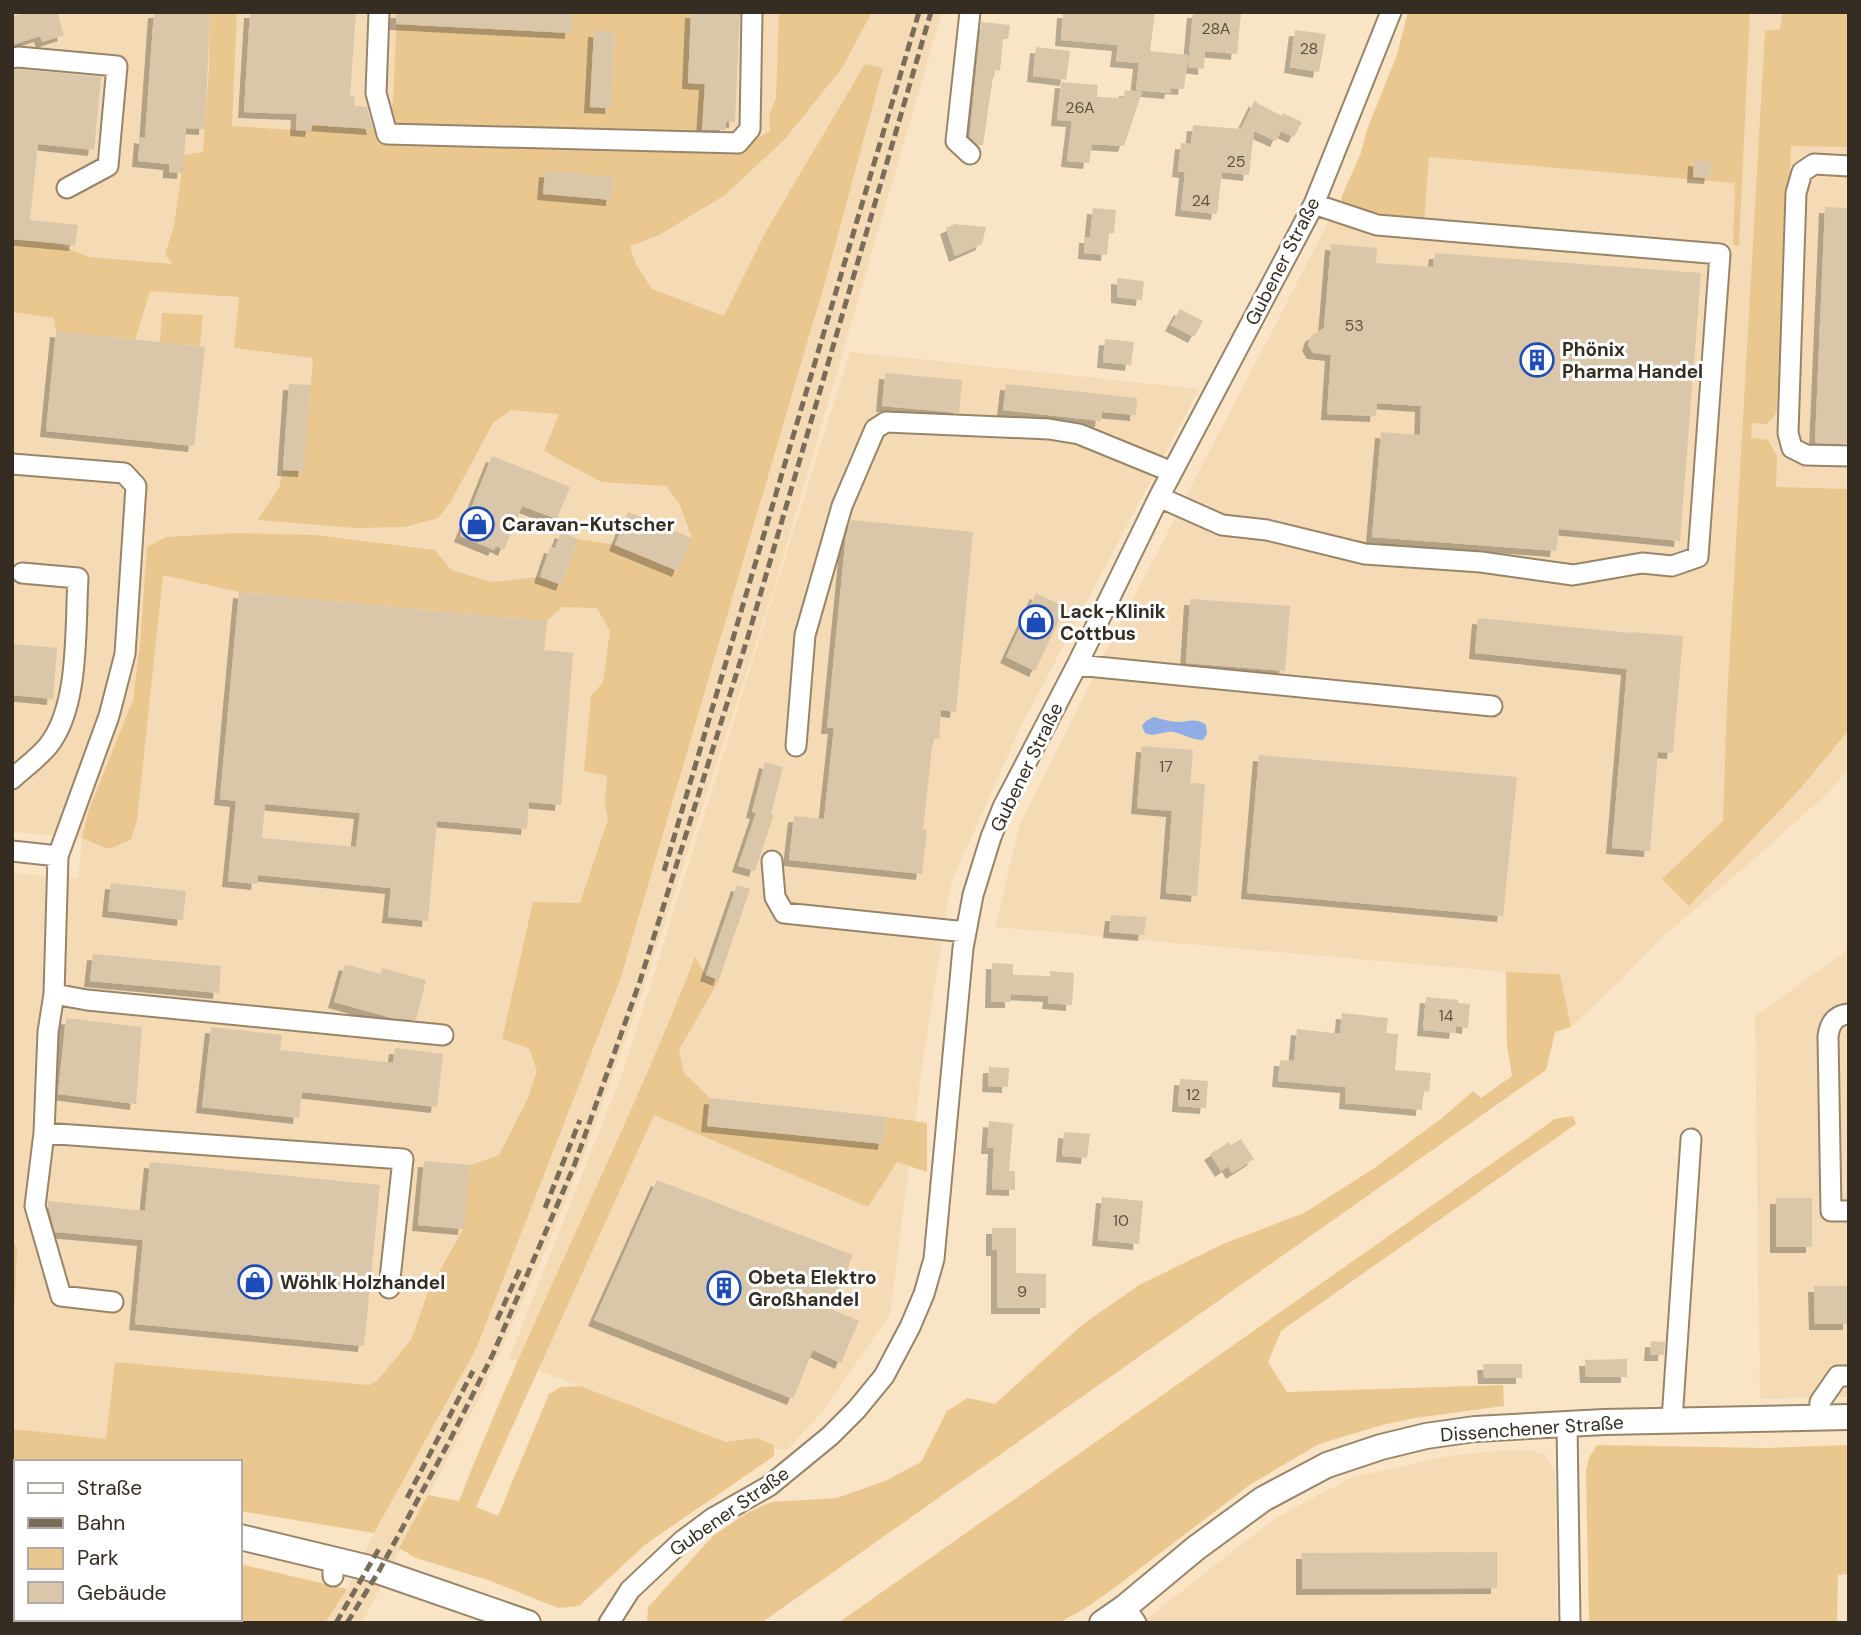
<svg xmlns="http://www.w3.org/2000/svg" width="1861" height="1635" font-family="'DM Sans',sans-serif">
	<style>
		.built { fill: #f4dbb5 }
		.green { fill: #eac78f; fill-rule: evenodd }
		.water { fill: #91ade5 }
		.building { fill: #dac6a8; fill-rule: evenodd; filter: url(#shadow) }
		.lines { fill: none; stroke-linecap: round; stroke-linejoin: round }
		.minor-casing { stroke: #988569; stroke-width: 23 }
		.major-casing { stroke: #988569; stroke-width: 28 }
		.minor { stroke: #fff; stroke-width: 19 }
		.major { stroke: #fff; stroke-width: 24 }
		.rail { stroke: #796d5a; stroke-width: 5; stroke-dasharray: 10 5; stroke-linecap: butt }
		.labels { text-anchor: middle; stroke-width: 6; stroke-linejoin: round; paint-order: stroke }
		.number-label { font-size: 16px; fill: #5e5343 }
		.street-label { font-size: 19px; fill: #352d21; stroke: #fff }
		.poi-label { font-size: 19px; font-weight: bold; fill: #352d21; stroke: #fff; text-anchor: start }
	</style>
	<defs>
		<filter id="shadow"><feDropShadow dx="-6" dy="6" stdDeviation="0" flood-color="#0004"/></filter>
	</defs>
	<rect width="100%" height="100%" fill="#f9e5c5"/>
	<!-- built -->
	<path class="built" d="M12,12H942L775,585L639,1002L584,1155L550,1239L484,1389L362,1623H325L347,1589L374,1533L240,1511V1462H16V1485H12V873L78,879L82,838L12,832Z
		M1408,12H1849V769L1825,796L1729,881L1661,938L1620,981L1571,1027L1560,974L1506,972L995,927L1020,824L1108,647L1342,196L1361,153L1367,130L1397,55Z
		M850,352L1199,389L1020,728L951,883L923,1060L890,1314L822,1413L787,1450L726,1442L509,1359L625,1066Z
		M1849,949V1397L1760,1399L1755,1016Z
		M1506,1450H1529L1545,1455L1555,1471L1557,1623H1141L1274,1519L1353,1477L1449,1456Z
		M12,1538H16V1619H37L35,1623H12Z"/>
	<!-- green -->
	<path class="green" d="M210,12H237L232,126L311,131L318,12L325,126L373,129L380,134L393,102L397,12L409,25L571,33L572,12H691L688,83L705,84L702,136L744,146L770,131L769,116L776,98L779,12H872L842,68L785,139L725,195L659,235L630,246L636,265L652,289L724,316L765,233L865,64L883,68L827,275L621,977L476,1349L374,1533L240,1511V1462H16V1485H12V1429L106,1439L115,1362L370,1385L377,1381L411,1340L428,1292L463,1229L470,1165L499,1155L528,1098L537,1071L529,1048L502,1039L533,902L580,903L608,819L605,807L607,776L584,771L591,696L603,682L610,631L597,608L562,607L547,621L239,592L163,575L137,820L131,840L108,849L82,838L88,812L133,700L140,644L147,547L166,537L235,533L314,535L435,550L451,570L492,582L540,577L562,585L578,539L615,545L678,571L692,538L679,503L666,486L601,482L544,451L559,414L511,410L493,423L451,501L438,518L405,527L355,528L258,520L279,488L283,470L304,471L313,358L234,348L239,297L150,291L135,340L56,331L54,318L12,312V239L55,243L89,257L172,264L165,254L174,226L184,155L203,152L209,68ZM594,31L615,32L611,108L590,106Z
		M1408,12H1750L1739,246L1733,245L1735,183L1429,157L1424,223L1384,215L1342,203V196L1361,153L1367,130L1397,55ZM1694,161L1712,162L1710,178L1693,177Z
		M1783,12H1849V147L1791,146L1778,411L1767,424L1752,423L1751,438L1768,440L1777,456L1776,487L1849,489V730L1799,790L1689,906L1662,879L1723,821L1727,701L1765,31L1780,29Z
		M162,313L203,315L200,346L160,342Z
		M695,957L706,975L719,980L679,1050L684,1073L710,1098L707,1126L883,1144L887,1117L927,1123V1172L897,1162L868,1207L654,1115L476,1507L498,1516L549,1394L561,1387L580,1386L726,1442L756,1438L774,1445V1456L646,1544L579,1606L558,1608L488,1580L416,1558L399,1548L428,1495L459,1501C531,1317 623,1142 695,957Z
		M1506,972L1560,974L1571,1027L1555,1032L1546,1070L761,1623H647L648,1607L713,1536L745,1514L771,1502L837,1498L885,1481L921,1462L947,1411L968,1398L995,1404L1082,1325L1139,1285L1223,1244L1304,1213L1373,1169L1441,1119L1473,1091L1481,1098L1512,1076L1507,1045Z
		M1573,1116L1576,1124L1281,1331L1268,1362L1287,1392L1503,1385L1504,1406L1415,1418L1382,1425L1319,1444L1251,1484L1113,1589L1084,1609L1058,1623H838L1555,1119Z
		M12,1239L17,1250L12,1371Z
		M1597,1445L1766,1448L1849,1445V1574L1838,1575L1837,1623H1589L1586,1471L1589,1458Z
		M240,1564L347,1589L325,1623H35L37,1619H240Z"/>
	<!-- water -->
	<path class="water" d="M1154,717C1162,719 1170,722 1178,722C1189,722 1195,717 1206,725L1207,734L1203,740C1191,740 1184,734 1174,732C1163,730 1155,738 1145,733L1142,726L1146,721Z"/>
	<!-- building -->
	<path class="building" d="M26,12H57L64,35L42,42L40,36L12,45V17Z
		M154,12H210L205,129L186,128L183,173L169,172V164L138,161L140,137L145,138Z
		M250,12H356L350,96H355L354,106L367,107L373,129L312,125L311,131L296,130L297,114L244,112Z
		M396,12H572L571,33L396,24Z
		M691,12H740L735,122L726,121V130H702L705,84L688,83Z
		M1063,12H1155L1150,51L1188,55L1184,89L1171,88L1170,93L1136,90L1139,63L1116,61L1118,45L1061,40Z
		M1193,12L1241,13L1237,54L1205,51L1204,69L1188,67Z
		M981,22L1010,25L1008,39H1003L1000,71L994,70L983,145H978L970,137Z
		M1295,30L1326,34L1319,72L1290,67Z
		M594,31L615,32L611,108L590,107Z
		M1036,47L1070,51L1066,80L1033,76Z
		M18,69L101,77L94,150L38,144L30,220L78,225L75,245L12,239V108L14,88H12V70Z
		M1061,82L1098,85L1097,97L1124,98L1125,90L1142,92L1124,146L1092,144L1089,163L1067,161L1072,121L1057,120Z
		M1255,100L1257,103L1282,116L1283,113L1302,122L1294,137L1281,131L1276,141L1254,131L1249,175L1222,172L1217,214L1181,210L1185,172L1178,171L1181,143L1191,144L1193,125L1241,129Z
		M1694,160L1712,162L1710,178L1693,177Z
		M545,171L614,177L612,200L543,194Z
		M1825,207L1849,208V444L1815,443Z
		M1093,208L1116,210L1114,233H1109L1107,255L1084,253L1085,237H1090Z
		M955,224L986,227L982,244L955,256L946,228Z
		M1331,244L1377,248L1376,263L1433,267L1435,253L1701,273L1680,541L1559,529L1556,551L1372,537L1381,432L1420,435L1421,406L1377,403L1376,416L1327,414L1331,355L1313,353L1308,345L1311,336L1324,328Z
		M1117,278L1144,281L1142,300L1117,297Z
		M1180,309L1203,321L1194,337L1171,325Z
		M56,331L205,347L194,446L46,431Z
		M1105,339L1134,342L1131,365L1103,362Z
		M885,373L962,380L959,413L882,406Z
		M289,384L311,385L304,471L283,470Z
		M1006,384L1137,398L1136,415L1102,412L1101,421L1003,410Z
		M492,456L570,487L557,519L522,506L504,550L496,546L494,550L460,536Z
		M628,512L692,538L678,571L615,545Z
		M851,520L973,532L956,712L941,710L939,739L933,738L923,830H927L922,874L789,860L794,816L824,819L834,728H827L846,535Z
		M561,532L578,539L562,585L540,577L550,547L555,548Z
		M239,592L547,621L544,650L573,653L561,805L529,802L527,829L437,821L428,921L388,917L391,888L258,875L257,884L228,881L236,801L220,799ZM265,804L360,813L356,847L262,838Z
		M1036,593L1065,607L1035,671L1006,657Z
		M1190,599L1290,606L1285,671L1186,663Z
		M1478,618L1630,633V632L1683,636L1673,753L1658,752L1650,851L1612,848L1627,669L1475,653Z
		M12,644L57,648L53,699L12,695Z
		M1142,746L1193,750L1190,783L1205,784L1197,896L1166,893L1172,811L1137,808Z
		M1259,755L1517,777L1503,916L1247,893Z
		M765,762L783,767L771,814H774L755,871L738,866L756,813L752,812Z
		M111,883L186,891L183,920L108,911Z
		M737,885L750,889L719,980L706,975Z
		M1111,915L1146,917L1144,935L1109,932Z
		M93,954L221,966L219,993L90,981Z
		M992,963L1013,964V975L1050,976V971L1074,973L1072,1005L1048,1003L1049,996L1011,994V1002H991Z
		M345,964L381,974L382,968L426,980L416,1020L392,1018L334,1002Z
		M1426,997L1458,1000V1003L1470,1004L1468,1028L1456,1026L1455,1033L1423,1030Z
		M1342,1013L1388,1018L1386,1033L1398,1034L1395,1070L1431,1073L1429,1092L1423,1091L1422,1110L1345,1103L1346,1087L1278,1081L1280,1060L1294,1061L1297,1029L1340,1034Z
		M66,1018L142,1027L136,1104L58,1094Z
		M211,1027L282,1035L280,1050L393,1063L395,1048L443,1054L437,1107L302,1092L299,1118L202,1107Z
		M989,1067L1009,1068L1008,1087L988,1086Z
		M1180,1079L1208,1081L1206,1108L1178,1106Z
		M710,1098L887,1117L884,1144L707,1126Z
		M989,1121L1013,1124L1009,1171H1015V1190L992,1189L994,1148H987Z
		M1064,1132L1090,1134L1087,1158L1062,1156Z
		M1241,1139L1254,1159L1232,1173L1228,1166L1221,1171L1210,1154L1229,1142L1231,1145Z
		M424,1161L470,1165L464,1229L418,1225Z
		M150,1162L380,1185L364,1346L135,1324L143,1240L55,1232L48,1205V1201L145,1211Z
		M657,1180L853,1255L831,1309L859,1321L841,1363L813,1350L793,1399L594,1320Z
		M1102,1197L1143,1201L1139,1244L1098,1240Z
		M1776,1198H1812V1247H1776Z
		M992,1228H1016V1273L1046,1274V1308H997V1250H992Z
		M1814,1286H1849V1324H1815Z
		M1651,1341L1665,1342L1664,1355H1650Z
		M1627,1359V1377H1586L1585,1360Z
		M1483,1364H1522V1378H1484Z
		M1497,1552V1588L1302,1589V1553Z"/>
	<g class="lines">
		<defs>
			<path id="minor" d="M379,12L376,93L387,134L738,143L750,129L752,12
				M12,58L18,57L117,66L108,166L67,188
				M970,154L956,141L970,12
				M1849,166L1814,164L1802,172L1796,193L1788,433L1792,448L1806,455L1849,456
				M12,464L124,473L136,486L125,654L109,716L58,856L54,994L48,1032L44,1133L35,1206L61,1296L113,1302
				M1159,497L1222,525L1267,530L1365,554L1481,562L1573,575L1642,563L1672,566L1698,557L1720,254L1377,225L1314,204
				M1077,665L1492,706
				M796,746L805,635L842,506L875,429L886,422L1049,429L1079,434L1172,472
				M12,779C24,768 38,758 48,746C80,707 75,627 78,578L22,573
				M12,851L58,856
				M772,861L775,897L784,913L966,932
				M54,994L87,1000L443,1035
				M1849,1014C1835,1015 1830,1023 1828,1036L1831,1211H1849
				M44,1133L403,1159L389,1288
				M1820,1417V1402L1838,1376H1849
				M1672,1420L1691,1139
				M1567,1424L1570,1623
				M333,1576V1558
				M1125,1607L1136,1623
				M609,1623L630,1590L682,1541L713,1518L769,1486L830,1436L857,1409L884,1376L910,1327L924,1294L934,1259L963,948L973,895L991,837L1003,807L1077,665L1159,497L1314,204L1391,12"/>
			<path id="major" d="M12,1510H16
				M240,1537L369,1568L528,1623
				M1102,1623L1125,1607L1196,1548L1263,1499L1327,1465L1381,1447L1426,1436L1475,1429L1604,1422L1849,1417"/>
		</defs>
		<!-- minor casing -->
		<use href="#minor" class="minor-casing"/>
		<!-- major casing -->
		<use href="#major" class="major-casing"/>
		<!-- minor -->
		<use href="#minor" class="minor"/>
		<!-- major -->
		<use href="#major" class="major"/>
		<!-- rail -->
		<path class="rail" d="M664,871L919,12
			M545,1208L580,1120
			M497,1320L520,1269
			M407,1498L473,1371
			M336,1623L380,1547
			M347,1623L379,1571L449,1442L493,1354L574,1166L640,981L747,640L931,12"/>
	</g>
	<!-- icons -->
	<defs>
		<symbol id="building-ring" viewBox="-11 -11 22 22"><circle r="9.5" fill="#fff" stroke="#1d4cb9" stroke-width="1.5"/><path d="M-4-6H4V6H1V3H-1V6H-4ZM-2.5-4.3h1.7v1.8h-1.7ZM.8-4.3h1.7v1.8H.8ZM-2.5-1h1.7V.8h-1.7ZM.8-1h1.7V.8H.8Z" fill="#1d4cb9"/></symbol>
		<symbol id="shop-ring" viewBox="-11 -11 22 22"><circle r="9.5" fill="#fff" stroke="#1d4cb9" stroke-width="1.5"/><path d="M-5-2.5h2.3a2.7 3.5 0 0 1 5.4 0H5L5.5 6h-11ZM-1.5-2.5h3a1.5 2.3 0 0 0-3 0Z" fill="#1d4cb9"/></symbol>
	</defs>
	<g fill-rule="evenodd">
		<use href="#building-ring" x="1518" y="341" width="38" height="38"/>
		<use href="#shop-ring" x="458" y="505" width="38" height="38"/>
		<use href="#shop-ring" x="1017" y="603" width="38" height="38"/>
		<use href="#shop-ring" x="236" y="1263" width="38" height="38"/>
		<use href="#building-ring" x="705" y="1269" width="38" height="38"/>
	</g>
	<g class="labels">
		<!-- number labels -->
		<g class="number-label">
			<text x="1216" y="34">28A</text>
			<text x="1309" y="54">28</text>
			<text x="1080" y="113">26A</text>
			<text x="1236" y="167">25</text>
			<text x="1201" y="206">24</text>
			<text x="1354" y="331">53</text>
			<text x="1166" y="772">17</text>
			<text x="1446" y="1021">14</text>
			<text x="1193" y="1100">12</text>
			<text x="1121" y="1226">10</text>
			<text x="1022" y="1297">9</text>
		</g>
		<!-- street labels -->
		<g class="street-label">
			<text transform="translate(1282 261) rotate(-63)" y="7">Gubener Straße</text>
			<text transform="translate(1026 767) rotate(-64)" y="7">Gubener Straße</text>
			<text transform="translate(1532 1428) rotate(-4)" y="7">Dissenchener Straße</text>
			<text transform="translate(729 1511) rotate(-35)" y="7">Gubener Straße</text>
		</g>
		<!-- poi labels -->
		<g class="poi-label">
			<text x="1562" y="356">Phönix<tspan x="1562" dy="22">Pharma Handel</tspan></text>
			<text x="502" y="531">Caravan-Kutscher</text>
			<text x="1060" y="618">Lack-Klinik<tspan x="1060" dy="22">Cottbus</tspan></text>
			<text x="748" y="1284">Obeta Elektro<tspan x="748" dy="22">Großhandel</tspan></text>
			<text x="280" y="1289">Wöhlk Holzhandel</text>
		</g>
	</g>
	<!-- border -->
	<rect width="1861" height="1635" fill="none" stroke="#352d21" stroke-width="28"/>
	<!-- legend -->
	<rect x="14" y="1460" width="228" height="161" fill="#ffffff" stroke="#aeaba6" stroke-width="2"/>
	<rect x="28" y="1483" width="35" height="10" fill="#ffffff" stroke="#aeaba6" stroke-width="2"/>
	<text x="77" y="1495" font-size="21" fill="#352d21">Straße</text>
	<rect x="28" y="1518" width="35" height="10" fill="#796d5a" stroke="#aeaba6" stroke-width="2"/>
	<text x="77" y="1530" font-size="21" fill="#352d21">Bahn</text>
	<rect x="28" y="1548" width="35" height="21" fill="#eac78f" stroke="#aeaba6" stroke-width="2"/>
	<text x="77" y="1565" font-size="21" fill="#352d21">Park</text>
	<rect x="28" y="1582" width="35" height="21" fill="#dac6a8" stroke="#aeaba6" stroke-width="2"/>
	<text x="77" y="1600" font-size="21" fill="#352d21">Gebäude</text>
</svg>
